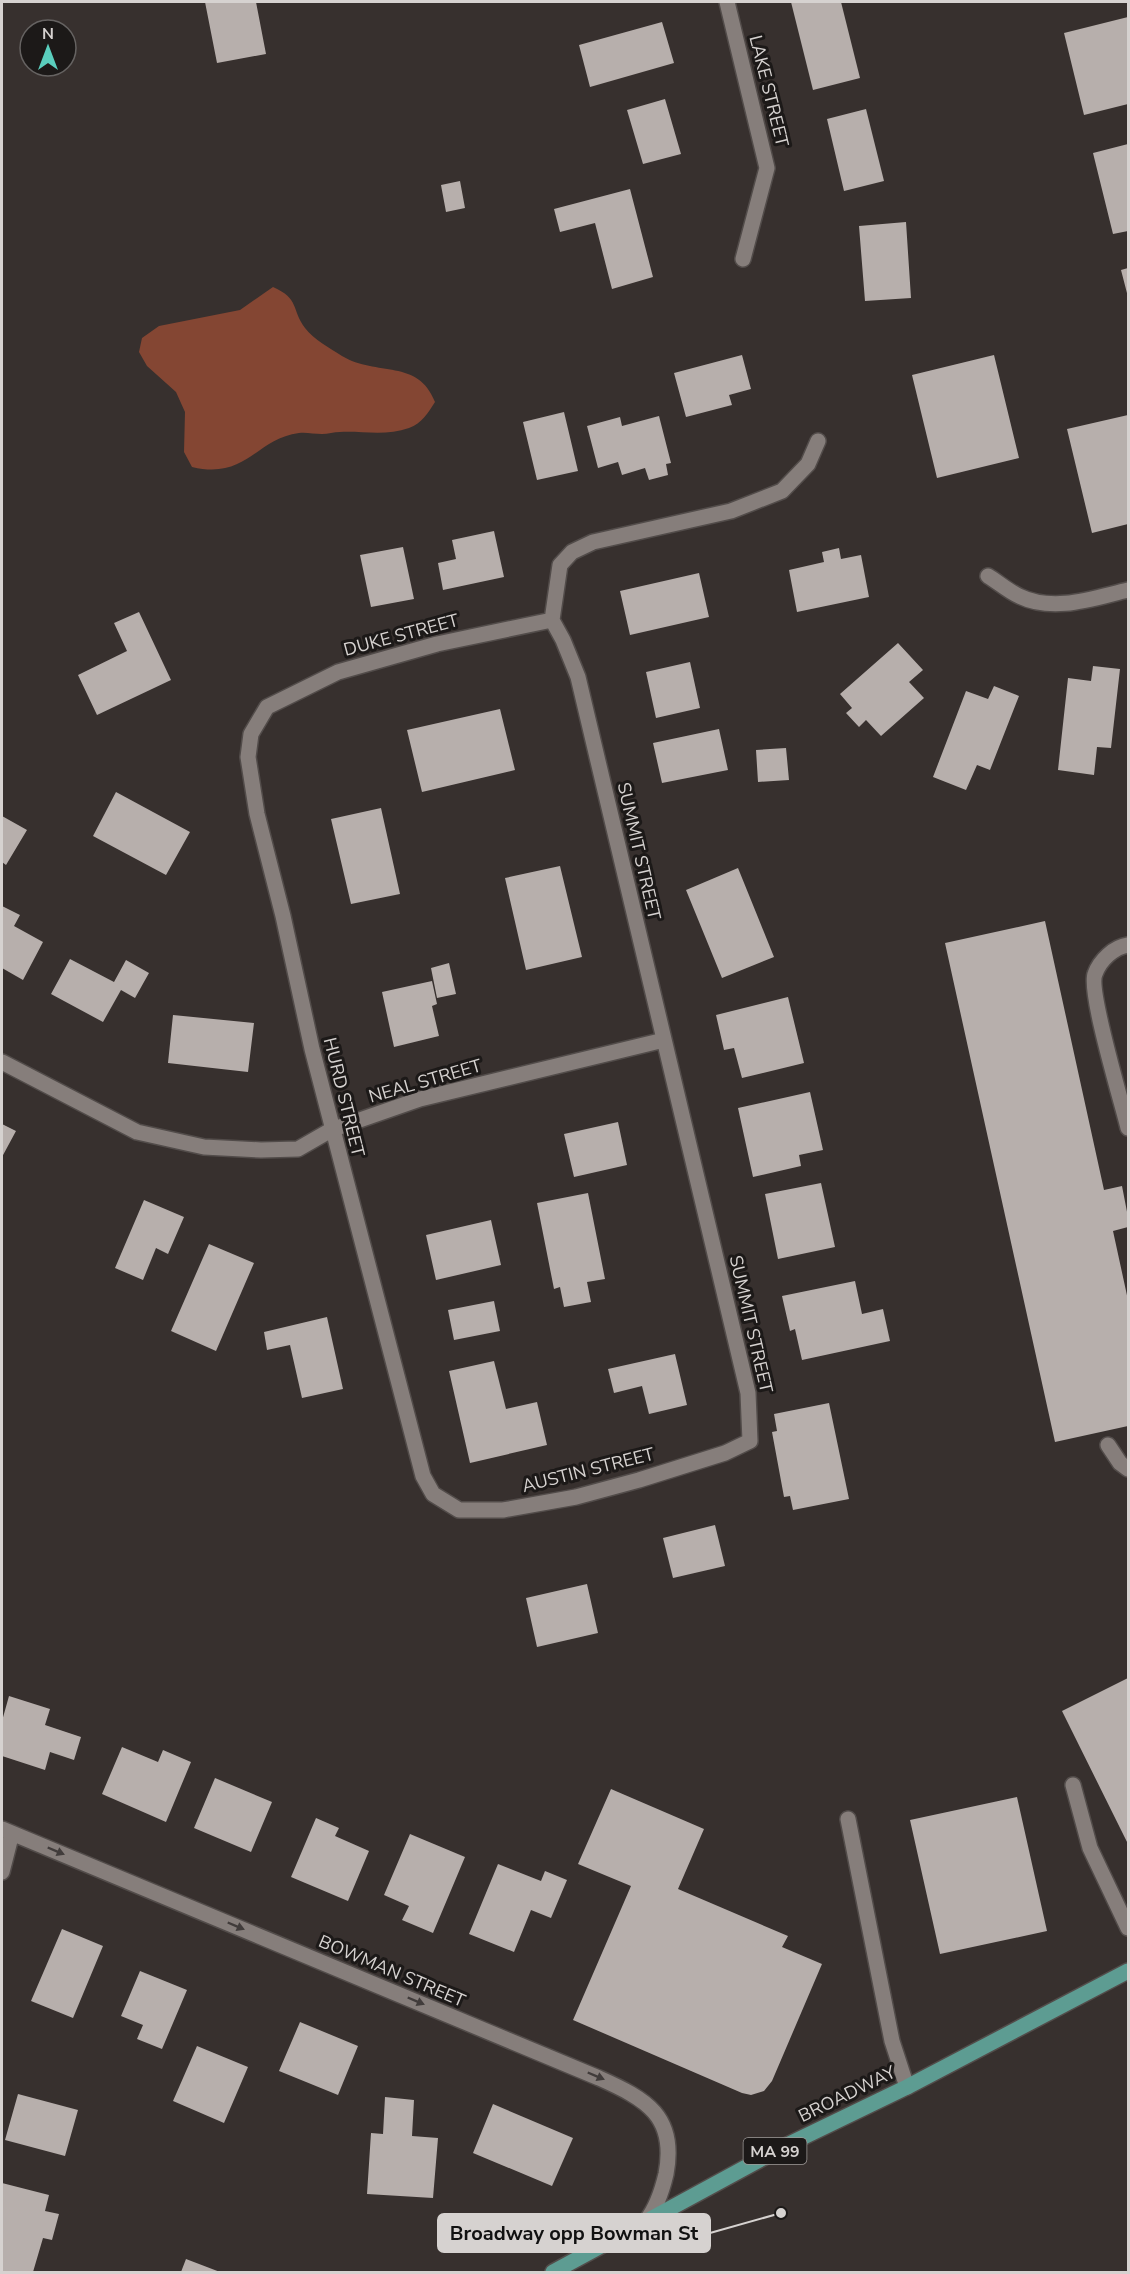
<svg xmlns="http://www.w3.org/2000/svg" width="1130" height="2274" font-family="'Nunito Sans',sans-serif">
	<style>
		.green { fill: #844633 }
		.building { fill: #b7afac }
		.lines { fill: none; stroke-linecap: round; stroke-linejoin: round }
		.minor-casing { stroke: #524c4a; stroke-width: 18 }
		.major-casing { stroke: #524c4a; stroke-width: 18 }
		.minor { stroke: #867e7b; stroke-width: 15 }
		.major { stroke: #5d9c92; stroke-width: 15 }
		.oneway { fill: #413c3b }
		.labels { text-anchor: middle; stroke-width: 6; stroke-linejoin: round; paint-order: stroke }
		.shield { fill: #1c1918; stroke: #9e9a99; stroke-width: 1.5 }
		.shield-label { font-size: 16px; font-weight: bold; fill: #d6d2d0 }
		.street-label { font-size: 18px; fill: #d6d2d0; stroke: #1c1918 }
		.leader { fill: none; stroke: #d6d2d0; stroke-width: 2 }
		.callout-dot { fill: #d6d2d0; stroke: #1c1918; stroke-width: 2 }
		.callout { fill: #d6d2d0; stroke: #d6d2d0; stroke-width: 2 }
		.callout-label { font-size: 20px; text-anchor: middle; font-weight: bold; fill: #111 }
	</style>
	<rect width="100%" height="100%" fill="#37302e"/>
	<!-- green -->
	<path class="green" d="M273,287C300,299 291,309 305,328C314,340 330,348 342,356C377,377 418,358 435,402C428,413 422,423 409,428C387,436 364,431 340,432C334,432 328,434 322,434C314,434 306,432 299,433C255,439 247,480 192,467L184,452L185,412L176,392L147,366L139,352L142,338L159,326L240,310Z"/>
	<!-- building -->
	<path class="building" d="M205,2H256L266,54L217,63Z
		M791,2H841L860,78L813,90Z
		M1128,17V104L1084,115L1064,33Z
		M662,22L674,63L590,87L579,45Z
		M665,99L681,154L643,164L627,110Z
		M866,109L884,181L844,191L827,119Z
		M1128,144V231L1113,234L1093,153Z
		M460,181L465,208L446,212L441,185Z
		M630,189L653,277L612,289L595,223L560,232L554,209Z
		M906,222L911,298L865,301L859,226Z
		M1128,268V297L1121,270Z
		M742,355L751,389L729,395L732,405L686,417L674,373Z
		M994,355L1019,458L937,478L912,375Z
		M564,412L578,471L537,480L523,422Z
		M1128,415V524L1092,533L1067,429Z
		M659,416L671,463L666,464L668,475L649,480L645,468L622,475L618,462L598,468L587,426L620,417L622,426Z
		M494,531L504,577L443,590L438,563L456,559L452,540Z
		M403,547L414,599L371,607L360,555Z
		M839,548L841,559L861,555L869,597L797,612L789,570L824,562L822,552Z
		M699,573L709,617L630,635L620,591Z
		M139,612L171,680L97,715L78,675L127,651L114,623Z
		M898,643L923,670L909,682L924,698L881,736L866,720L859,727L846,713L852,708L840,694Z
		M690,662L700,708L656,718L646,672Z
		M1093,666L1120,669L1111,748L1097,747L1094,775L1058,770L1068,678L1091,681Z
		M994,686L1019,696L990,770L977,765L966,790L933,777L966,691L988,699Z
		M500,709L515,770L422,792L407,730Z
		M719,729L728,770L662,783L653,743Z
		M786,748L789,780L758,782L756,750Z
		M116,792L190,832L166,875L93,836Z
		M381,808L400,894L351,904L331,819Z
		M2,816L27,830L6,865L2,862Z
		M560,866L582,957L526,970L505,878Z
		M738,868L774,957L722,978L686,890Z
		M2,906L20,915L14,926L43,942L23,980L2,968Z
		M1045,921L1104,1190L1122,1186L1128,1217V1227L1113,1231L1128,1300V1426L1055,1442L945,943Z
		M70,959L114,982L126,960L149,973L135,998L121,990L103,1022L51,994Z
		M449,963L456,994L437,998L431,968Z
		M432,981L437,1004L432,1006L439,1036L394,1047L382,992Z
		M788,997L804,1063L742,1078L734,1048L724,1050L716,1015Z
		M173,1015L254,1023L248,1072L168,1063Z
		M810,1092L823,1150L799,1155L801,1166L753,1177L738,1108Z
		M618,1122L627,1165L574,1177L564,1134Z
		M2,1124L16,1131L2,1157Z
		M821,1183L835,1247L778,1259L765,1194Z
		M588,1193L605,1279L587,1282L591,1302L564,1307L560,1287L554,1289L537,1203Z
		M144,1200L184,1217L168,1254L156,1248L143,1280L115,1268Z
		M491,1220L501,1265L436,1280L426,1235Z
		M209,1244L254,1263L216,1351L171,1331Z
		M855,1281L862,1314L883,1309L890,1341L802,1360L795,1329L790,1331L782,1296Z
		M494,1301L500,1331L454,1340L448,1310Z
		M327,1317L343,1389L302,1398L290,1345L267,1350L264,1332Z
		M675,1354L687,1405L649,1414L642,1386L614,1393L608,1369Z
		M494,1361L506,1409L537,1402L547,1445L470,1463L449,1371Z
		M829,1403L849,1499L793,1510L790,1496L784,1497L772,1432L777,1431L774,1414Z
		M715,1525L725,1566L673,1578L663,1538Z
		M587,1584L598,1633L537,1647L526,1598Z
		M1128,1678V1844L1062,1711Z
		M9,1696L50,1709L45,1725L81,1737L74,1760L50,1752L45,1770L2,1756V1721Z
		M122,1747L158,1762L163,1750L191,1762L166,1822L102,1794Z
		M215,1778L272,1802L251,1852L194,1828Z
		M611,1789L704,1829L678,1889L788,1936L782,1947L822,1964L772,2081L764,2091L751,2095L742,2093L573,2020L631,1886L578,1864Z
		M1017,1797L1047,1931L940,1954L910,1820Z
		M316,1818L339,1828L335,1836L369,1851L348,1901L291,1877Z
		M410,1834L465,1857L433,1933L402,1920L409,1906L384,1895Z
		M498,1864L541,1881L545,1871L567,1880L551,1918L531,1910L514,1952L469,1934Z
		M62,1929L103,1946L73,2018L31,2001Z
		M140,1971L187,1990L162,2049L137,2039L143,2025L121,2016Z
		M300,2022L358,2046L338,2095L279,2071Z
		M197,2046L248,2067L224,2123L173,2101Z
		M18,2094L78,2110L65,2156L5,2140Z
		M385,2097L414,2100L412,2136L438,2138L433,2198L367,2194L371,2133L383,2134Z
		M493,2104L573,2138L552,2186L473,2153Z
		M2,2183L49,2195L45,2211L59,2214L52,2240L43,2238L33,2272H2Z
		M186,2259L220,2272H181Z"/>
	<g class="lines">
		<defs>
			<path id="minor" d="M727,2L767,168L743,259
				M988,576C998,582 1008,591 1019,596C1054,613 1094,598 1128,590
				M552,620L437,644L338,672L267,707L251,734L248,757L257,814L283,916L312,1049L423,1476L433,1494L459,1510H503L576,1497L639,1480L725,1453L750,1441L748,1393L578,677L563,640L552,620L560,565L572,552L593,542L731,511L782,491L808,464L818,441
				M1128,945C1114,947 1100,960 1095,974C1088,991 1122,1103 1128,1128
				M2,1062L137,1132L204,1147L261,1150L298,1149L331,1130L420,1099L664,1040
				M1108,1445L1120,1463L1128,1469
				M1073,1785L1090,1848L1128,1928
				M848,1819L892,2041L907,2087
				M2,1829L599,2078C646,2099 677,2116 666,2174C662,2191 657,2207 646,2221
				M2,1872L12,1833"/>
			<path id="major" d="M553,2272L785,2146L907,2087L1128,1971"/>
		</defs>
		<!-- minor casing -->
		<use href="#minor" class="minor-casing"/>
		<!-- major casing -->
		<use href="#major" class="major-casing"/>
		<!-- minor -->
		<use href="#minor" class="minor"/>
		<!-- major -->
		<use href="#major" class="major"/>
	</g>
	<!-- one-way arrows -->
	<defs><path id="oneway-solid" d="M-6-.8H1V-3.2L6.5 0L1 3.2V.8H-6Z" transform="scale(1.5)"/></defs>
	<g class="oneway">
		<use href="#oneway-solid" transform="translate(56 1851) rotate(23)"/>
		<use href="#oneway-solid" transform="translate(236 1926) rotate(23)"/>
		<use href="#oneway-solid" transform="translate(416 2001) rotate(23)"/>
		<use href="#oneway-solid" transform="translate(596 2076) rotate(23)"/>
	</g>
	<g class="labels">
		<!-- shield labels -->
		<rect class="shield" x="743.5" y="2138" width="63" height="26" rx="4.5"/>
		<g class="shield-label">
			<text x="775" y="2157">MA 99</text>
		</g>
		<!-- street labels -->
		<g class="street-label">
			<text transform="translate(769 91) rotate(76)" y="6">LAKE STREET</text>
			<text transform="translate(401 635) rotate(-15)" y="6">DUKE STREET</text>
			<text transform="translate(639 851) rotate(77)" y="6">SUMMIT STREET</text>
			<text transform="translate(425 1081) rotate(-16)" y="6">NEAL STREET</text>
			<text transform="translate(344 1097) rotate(76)" y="6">HURD STREET</text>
			<text transform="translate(751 1324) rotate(77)" y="6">SUMMIT STREET</text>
			<text transform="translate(588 1470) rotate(-14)" y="6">AUSTIN STREET</text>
			<text transform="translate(392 1971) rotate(23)" y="6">BOWMAN STREET</text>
			<text transform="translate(847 2094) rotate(-26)" y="6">BROADWAY</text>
		</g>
	</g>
	<!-- callouts -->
	<path class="leader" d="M781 2213L710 2233"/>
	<circle class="callout-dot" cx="781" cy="2213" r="6"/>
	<rect class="callout" x="438" y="2214" width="272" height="38" rx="6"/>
	<g class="callout-label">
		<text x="574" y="2240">Broadway opp Bowman St</text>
	</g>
	<!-- border -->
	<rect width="1130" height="2274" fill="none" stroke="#d6d2d0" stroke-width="6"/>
	<!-- north arrow -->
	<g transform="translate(48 48)"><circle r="28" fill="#1c1918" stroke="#666362" stroke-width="1.5"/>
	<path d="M0-4.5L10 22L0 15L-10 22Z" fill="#5acebd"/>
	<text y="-9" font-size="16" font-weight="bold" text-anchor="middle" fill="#d6d2d0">N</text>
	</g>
</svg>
